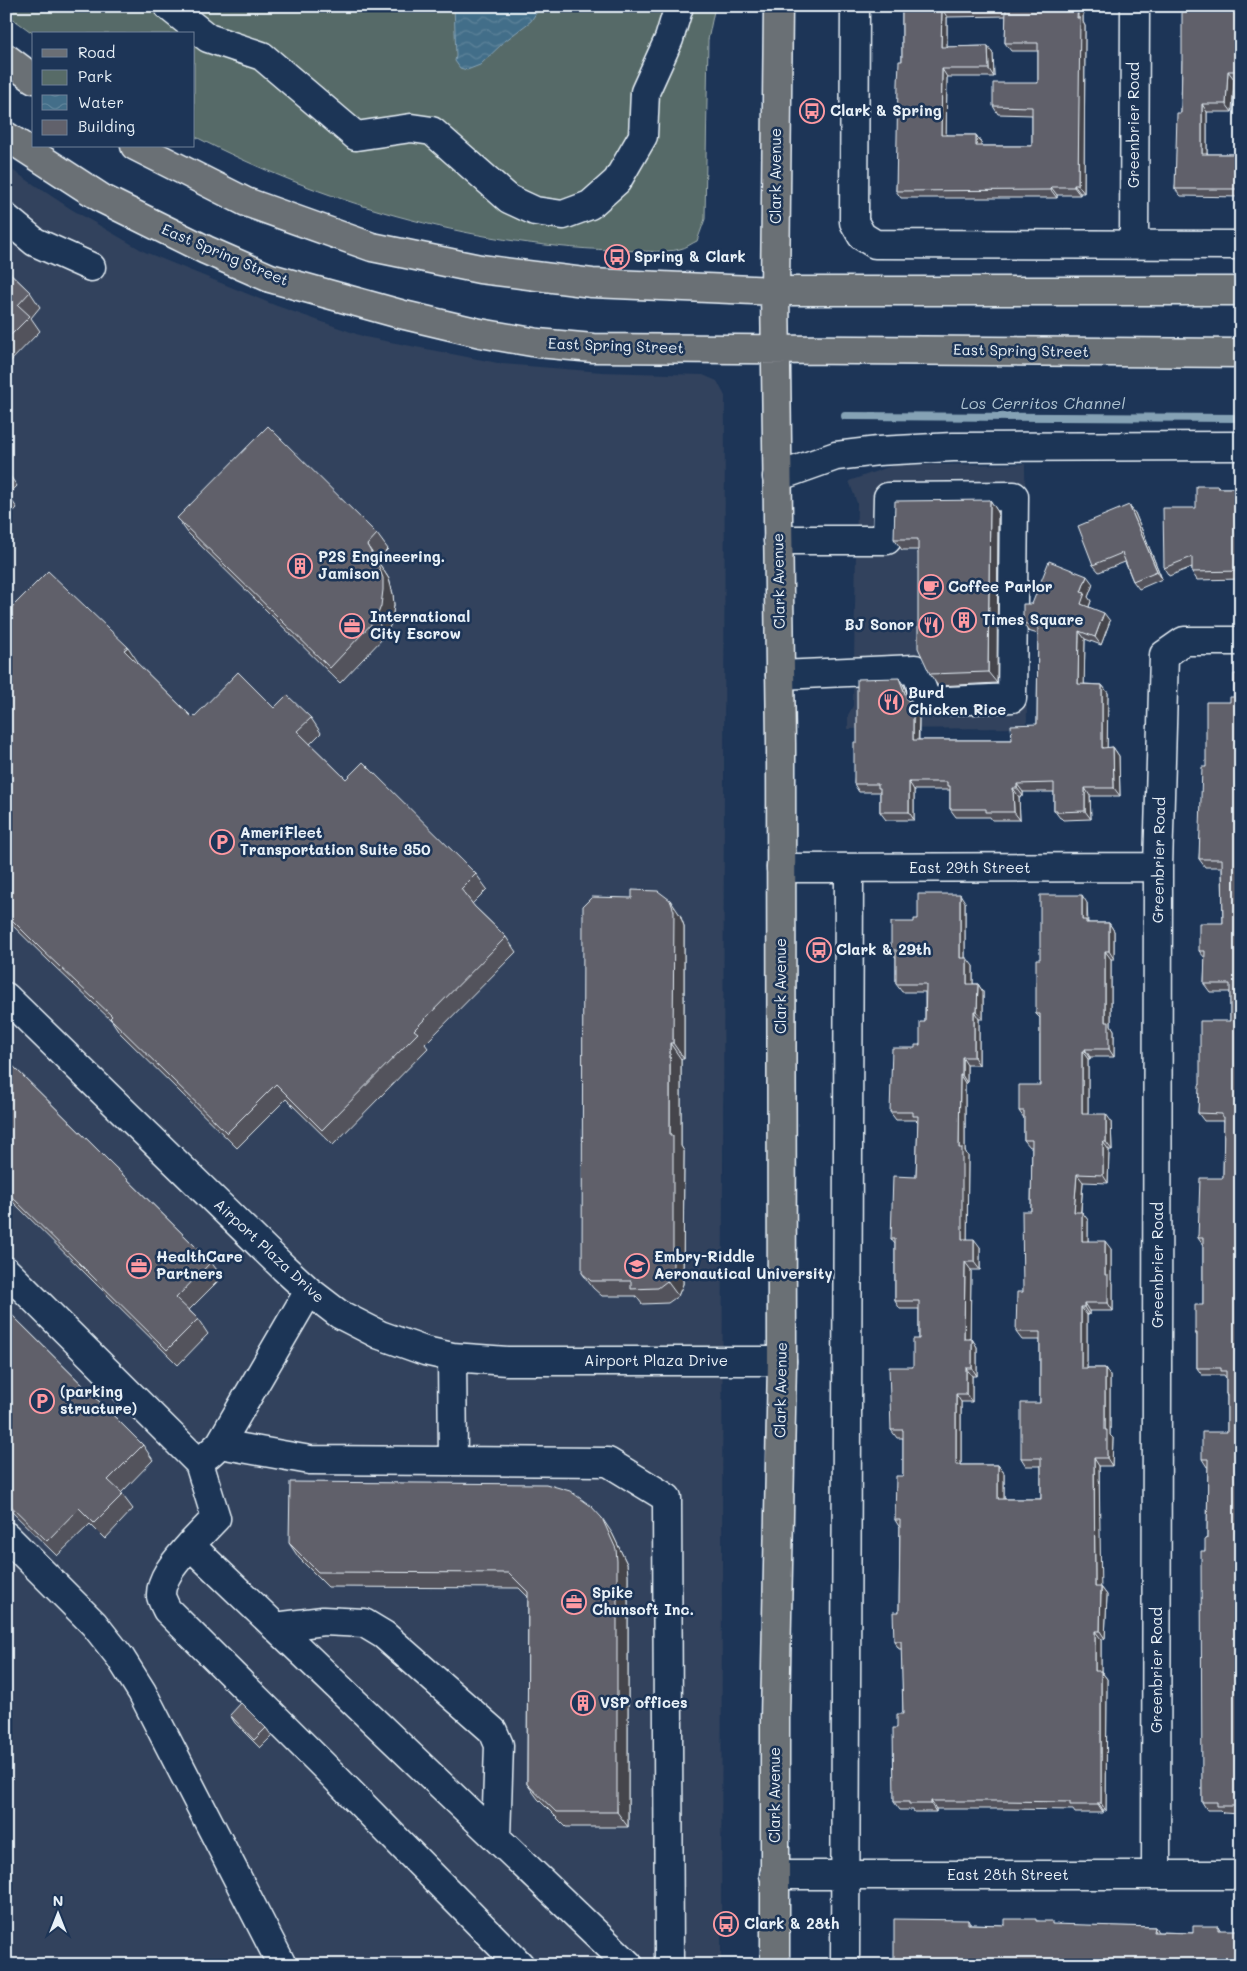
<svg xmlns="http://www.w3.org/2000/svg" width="1247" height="1971" font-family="Mali,sans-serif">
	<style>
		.built { fill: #31425d }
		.green { fill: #576b67; stroke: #a0aeb0 }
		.water { fill: url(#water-waves); stroke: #85a2b5 }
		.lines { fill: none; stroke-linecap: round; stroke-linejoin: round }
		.stream { stroke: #85a2b5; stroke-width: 8 }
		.minor-casing { stroke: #e8f1f8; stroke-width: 31 }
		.major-casing { stroke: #e8f1f8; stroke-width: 31 }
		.minor { stroke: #1d3557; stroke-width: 28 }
		.major { stroke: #6b6f75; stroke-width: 28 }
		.wall { fill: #53535c; stroke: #e8f1f8; fill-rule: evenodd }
		.shaded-wall { fill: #44444b; stroke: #e8f1f8 }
		.building { fill: #61616b; stroke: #e8f1f8; fill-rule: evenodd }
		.labels { text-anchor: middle; stroke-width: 5; stroke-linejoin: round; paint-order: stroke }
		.poi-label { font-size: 15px; font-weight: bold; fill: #e8f1f8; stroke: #1d3557; text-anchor: start }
		.street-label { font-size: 15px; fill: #e8f1f8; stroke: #1d3557 }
		.water-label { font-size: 16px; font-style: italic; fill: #aec3d1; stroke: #1d3557 }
	</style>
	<defs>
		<pattern id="water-waves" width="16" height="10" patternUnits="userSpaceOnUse" patternTransform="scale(1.25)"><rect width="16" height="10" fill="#436e89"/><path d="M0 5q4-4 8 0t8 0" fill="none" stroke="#5e839a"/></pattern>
	</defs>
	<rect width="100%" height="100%" fill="#1d3557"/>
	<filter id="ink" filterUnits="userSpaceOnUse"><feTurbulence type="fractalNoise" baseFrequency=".02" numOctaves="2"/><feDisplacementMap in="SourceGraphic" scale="10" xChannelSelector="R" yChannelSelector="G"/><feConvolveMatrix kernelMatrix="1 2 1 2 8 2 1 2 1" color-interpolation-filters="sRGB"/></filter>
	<g filter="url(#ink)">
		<!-- built -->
		<path class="built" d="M6,166L71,209L145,252L277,306L365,337L503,364L602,372L703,375L717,381L725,396L721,1965H6Z
			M1025,464L1027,728L848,729V715L853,706L857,503L849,481L894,465Z"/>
		<!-- green -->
		<path class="green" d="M6,6H715L708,40L705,219L697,241C692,243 686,248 680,249C665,254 629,250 612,250C469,245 321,202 194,136V34H34L6,14Z"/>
		<!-- water -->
		<path class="water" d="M454,6H538V10L531,21L505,41L480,65L467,70L460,68L455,61L456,56Z"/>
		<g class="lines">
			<!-- stream -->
			<path class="stream" d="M845,416L1241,418"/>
			<defs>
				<path id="minor" d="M168,6L208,38L262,56L356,136L411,128L432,131L509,199L535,211L563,215L590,205L617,181L643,136L645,92L669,39L679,6
					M855,6L854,222L862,236L875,244L1241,245
					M6,218L35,242L91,267
					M1134,244L1135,6
					M777,477L836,456L878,451L953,447L1241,446
					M778,540H887L888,497L1014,496L1012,698L927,702L915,669L780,675
					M781,868L1158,867
					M6,997L284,1268L309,1291L339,1314L380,1335L425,1351L452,1357L507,1361H782
					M6,1271L199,1463L216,1518L190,1545L629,1965
					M452,1357L453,1461
					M220,1444L310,1460L608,1462L667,1498L669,1965
					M208,1455L220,1444L309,1291
					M6,1536L94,1624L120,1657L142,1692L282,1965
					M190,1545C179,1558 160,1577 161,1596C162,1600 165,1606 167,1610L322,1764L520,1965
					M275,1627L323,1621L364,1623L384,1635L493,1731L499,1745L496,1838
					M774,1875H1241
					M1156,1875L1158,867L1164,655L1184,641H1241
					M845,1965L849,869"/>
				<path id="major" d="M6,58L34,79
					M6,136L103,199L206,250L270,278L400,314L480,333L538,343L593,348L1241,353
					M135,146L246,202L372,247L480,269L592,283L775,291H1241
					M775,1965V1719L782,1361L781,743L775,291L778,6"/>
			</defs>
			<!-- minor casing -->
			<use href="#minor" class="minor-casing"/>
			<!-- major casing -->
			<use href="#major" class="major-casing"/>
			<!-- minor -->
			<use href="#minor" class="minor"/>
			<!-- major -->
			<use href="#major" class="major"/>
		</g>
		<!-- wall -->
		<path class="wall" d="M902,6H1083V22L1085,26L1084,193H1080V195H1057V198H901L896,191L902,61ZM1006,16L1005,43L1011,51H1038V83L993,106L998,114L1032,115V146H981V143L976,135H946L947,77H994L993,54L988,46L947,47V17Z
			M1241,6V79H1234L1232,112H1207V154H1238L1241,147V197L1181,196L1175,189L1181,113L1182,61Z
			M6,269L30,292L40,307L31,318L40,331L6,366Z
			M6,470L17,486L8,495L17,508L6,519Z
			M1218,486L1220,488H1241V579L1197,580L1192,572V567L1169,576L1164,568L1196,508Z
			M990,500L998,512L997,683L938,686L930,674L918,550H902L894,539Z
			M1135,513L1162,579L1139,589L1133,581L1125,562L1099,572L1093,565Z
			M177,518L377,534L388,549L377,560L389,579L393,594L394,605L392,621L386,635L340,683L188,533Z
			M1093,584L1088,597L1091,601L1089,607L1110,621L1101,645L1085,639L1084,684L1102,685L1108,693L1107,748L1113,747L1119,756L1120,796H1090L1091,819L1063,820L1061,818H1060L1054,810V792H1023V796L1019,797L1020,820H992L990,817H956L950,809V790H914V820H886L880,812V792H859L854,784L857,742L904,686L912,705L919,715V740H1012L1037,724L1038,634L1028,631L1023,623L1032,604Z
			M6,613L138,662L137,663L193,718L274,708L311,718L321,733L310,744L346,779L476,874L487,889L472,904L506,937L516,952L425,1044L428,1048L333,1145L286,1099L237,1148L120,1033L112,1021L53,965L6,919Z
			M1241,674V1814L1223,1813L1220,1810H1207L1202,1802L1205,1551L1207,1539L1208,1467H1207L1202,1459L1227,1432V1397L1226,1394V1378L1224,1375H1202L1197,1368V1336L1195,1333L1203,1305V1245L1198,1238L1223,1178L1224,1121H1204L1198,1113L1200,1085L1230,1021V992H1210L1204,984L1205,958L1199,951L1223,923L1222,867H1205L1199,859L1206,767L1230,702L1234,697Z
			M965,902V958L973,966V984H978L983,992V1019H979V1065H967V1083H965V1151L968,1156L967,1239L980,1247V1270H971L970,1339H972L977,1347V1376H972V1402H961V1465H998L1004,1473V1499H1041V1466H1026L1021,1458L1040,1403V1340H1022L1016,1332L1023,1292L1031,1211L1032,1147H1030L1024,1140V1118L1019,1111L1040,1085V1018L1036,1014L1040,959L1087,903L1088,923H1109L1114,931V959H1111V1025L1114,1030V1057H1090V1059H1088V1114L1111,1121L1112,1150H1109L1108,1183L1083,1182L1081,1212L1088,1220V1241L1111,1249V1280L1113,1283V1311H1089V1315H1087V1368H1105L1110,1376V1435L1113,1438L1112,1466H1099L1100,1587H1101L1107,1595L1105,1639H1101V1671L1107,1679L1106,1811H1103V1813H1075L1073,1810L1006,1809H936V1812H914L913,1810H900L894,1802L897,1728L903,1714L902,1649H899L894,1641L899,1612L900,1528L895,1520L903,1476V1438H897L891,1430L913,1367L919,1339V1309H900L895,1301V1244L891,1239L916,1177L918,1122L916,1120H896L890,1112L915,1048L920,1045L925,1022V992H902L896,984V958L891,950L914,922L918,919Z
			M680,915L684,926V1059H681V1146L684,1151L683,1284L678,1296L668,1303L642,1304L636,1296H602L593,1288L582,1273Z
			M6,1059L211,1262L222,1277L189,1310L198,1319L208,1334L178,1365L6,1195Z
			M6,1309L143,1445L153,1460L121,1493L133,1509L105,1539L90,1524L57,1556L6,1506Z
			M612,1533L627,1564L628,1576V1827H566L538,1799L527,1784L528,1597L519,1588L328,1587L299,1558L289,1543Z
			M230,1715L266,1728L272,1736L260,1748L235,1723Z
			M968,1920L970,1924L1005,1925L1038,1921L1055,1925L1155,1927L1158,1932L1193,1933L1218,1926L1241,1965H894Z"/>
		<!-- shaded-wall -->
		<path class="shaded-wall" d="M1078,6H1083V22L1085,26L1084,193L1078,185Z
			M942,9L947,17V55L941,47Z
			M988,46L993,54L994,77L989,69Z
			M942,69L947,77L946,143L941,135Z
			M1228,71L1234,79L1232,112L1226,104Z
			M1202,104L1207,112V162L1202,154Z
			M976,135L981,143V154L976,146Z
			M1074,185L1080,193V195L1074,187Z
			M1051,187L1057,195V198L1051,190Z
			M990,500L998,512L997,683L988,672Z
			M1129,505L1135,513L1162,579L1157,571Z
			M367,545L377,560L389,579L393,594L394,605L392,621L386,635L376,619Z
			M1087,576L1093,584L1088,597L1091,601L1087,612L1081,604V592Z
			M1104,613L1110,621L1101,645L1095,637Z
			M1079,631L1085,639L1084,692L1078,684Z
			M128,647L138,662L135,665L124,650Z
			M899,678L904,686L912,707L907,699Z
			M1102,685L1108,693L1107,756L1102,748Z
			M913,707L919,715L918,748L913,740Z
			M1113,747L1119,756L1120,796L1114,788Z
			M909,782L914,790V820L909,812Z
			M1017,784L1023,792V796L1017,788Z
			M1013,788L1019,797L1020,820L1014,812Z
			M1085,788L1090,796L1091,819L1085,811Z
			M960,894L965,902V966L960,958Z
			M1082,895L1087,903V922L1092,928L1082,920Z
			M670,900L680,915L684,926V1059L673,1043Z
			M1109,923L1114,931V959L1109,951Z
			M1105,951L1111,959V1025L1114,1030V1057L1109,1049L1105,1022Z
			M967,958L973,966V992L967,984Z
			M978,984L983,992V1019L977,1011Z
			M974,1011L979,1019V1065L974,1057Z
			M670,1043L681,1059V1146L684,1151L683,1284L678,1296L667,1281L670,1136Z
			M1085,1049L1090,1057V1059L1085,1051Z
			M1082,1051L1088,1059V1122L1082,1114Z
			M962,1057L967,1065V1083L962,1075Z
			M960,1075L965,1083V1151L968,1156L967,1247L962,1239L959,1148Z
			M1106,1114L1111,1121L1112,1150L1106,1142Z
			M1103,1142L1109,1150L1108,1183L1103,1175Z
			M1077,1174L1083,1182L1080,1220L1074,1212Z
			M1082,1212L1088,1220V1249L1082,1241Z
			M974,1239L980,1247V1270L974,1262Z
			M1105,1241L1111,1249V1280L1113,1283V1311L1108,1303L1105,1275Z
			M965,1262L971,1270L970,1347L964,1339Z
			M1084,1303L1089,1311V1315L1084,1307Z
			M1081,1307L1087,1315V1376L1081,1368Z
			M972,1339L977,1347V1376L972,1368Z
			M966,1368L972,1376V1402L966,1394Z
			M1105,1368L1110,1376V1435L1113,1438L1112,1466L1107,1458L1105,1430Z
			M956,1394L961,1402V1473L956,1465Z
			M1094,1458L1099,1466L1101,1595L1095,1587Z
			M998,1465L1004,1473V1506L998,1499Z
			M602,1518L612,1533L627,1564L628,1576V1827L617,1812Z
			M1101,1587L1107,1595L1105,1639L1100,1631Z
			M1095,1631L1101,1639V1679L1095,1671Z
			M1101,1671L1107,1679L1106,1811L1101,1803Z
			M931,1801L936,1809V1812L931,1804Z
			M1098,1803L1103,1811V1813L1098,1805Z"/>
		<!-- building -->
		<path class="building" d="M902,6H1078L1077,18H1080L1078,185H1074V187H1051V190L896,191L898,84L899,61H902ZM1006,8L1005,43H1038V83H993V106L1032,107V146H976V135H941L942,69H989L988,46L941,47L942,9Z
			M1182,6H1241V71H1228L1226,104H1202V154H1238V147H1241V193H1238V189H1175L1177,113H1181L1182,61Z
			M6,269L30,292L18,305L30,316L6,340Z
			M268,426L377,534L367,545L378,564L383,578V590L381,606L376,619L330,668L177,518Z
			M1196,486H1218V488H1241V571L1192,572V557L1164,568L1163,508H1196Z
			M990,500L988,672L930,674L918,648V539H894L895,501Z
			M1129,505L1157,571L1133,581L1122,553L1093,565L1078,526Z
			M1049,561L1087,576L1081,592L1085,593L1081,604L1104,613L1095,637L1079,631L1078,684L1102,685V748L1113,747L1114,788H1085V811L1057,812V810H1054V783L1017,784V788H1013L1014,812H986V809H950V786H947V782H909V812H880V788H878V784H854V742H857V679L899,678L907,699L913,707V740H1012L1011,725L1037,724L1038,627L1023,623V604H1032Z
			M48,571L128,647L124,650L193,718L238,672L274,708L287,695L311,718L297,731L346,779L363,762L476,874L461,889L475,907L506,937L414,1030L418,1033L322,1130L276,1084L227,1133L110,1018L112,1016L42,950L6,914V613Z
			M1234,674H1241V1802H1239V1806H1217V1802H1202L1201,1551H1205V1539H1207L1208,1459H1202V1432H1227V1394H1226V1371H1221V1368H1197V1333H1195V1305H1203V1238H1198L1200,1178H1223L1224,1117H1222V1114L1198,1113L1199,1085H1200V1021H1230V984H1204L1205,951H1199V923H1223L1222,859H1199L1202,767H1206V702H1230V697H1234Z
			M632,890L658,891L670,900L674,911L673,1043H670V1136H673V1269L667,1281L658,1288L631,1289V1281H591L582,1273L583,906L592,897L632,898Z
			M918,894H960V958H967V984H978L977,1011H974V1057H962V1075H960L959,1148H962V1239H974V1262H965L964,1339H972V1368H966V1394H956V1465H998V1499H1041V1458H1021V1403H1040V1332H1016L1017,1292H1023L1022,1211H1031L1032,1140H1024V1111H1019V1085H1040V1014H1036V959H1040V895H1082V920H1086V923H1109V951H1105V1022H1109V1049H1085V1051H1082V1114H1106V1142H1103V1175L1077,1174L1074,1212H1082V1241H1105V1275H1108V1303H1084V1307H1081V1368H1105V1430H1107V1458H1094L1095,1587H1101L1100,1631H1095V1671H1101V1803H1098V1805H1070V1802L1000,1801H931V1804H909V1802H894L893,1728H897V1714H903L901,1641H894L893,1612H899L900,1520H895L896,1476H903V1430H891L889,1367H913V1339H919V1301H895V1239H891L893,1176L916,1177L918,1116H913V1112H890L892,1048H915V1045H920V1022H925L926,984H896V950H891V922H914V919H918Z
			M6,1059L211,1262L176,1298L198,1319L167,1350L6,1191Z
			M6,1309L143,1445L108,1480L123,1494L94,1523L79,1508L47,1541L6,1501Z
			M290,1482L546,1484L570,1491L591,1506L602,1518L616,1549L617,1561V1812H556L527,1784L528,1592L509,1573L318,1572L289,1543Z
			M241,1703L266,1728L254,1740L230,1715Z
			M894,1919L968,1920V1924L1005,1925V1919H1036V1921H1052V1924L1155,1927L1154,1932L1193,1933V1926H1218V1930H1241V1965H1039V1963H1000V1965H894Z"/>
	</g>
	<!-- icons -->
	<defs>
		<symbol id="bus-ring" viewBox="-11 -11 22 22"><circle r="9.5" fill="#1d3557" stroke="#ff9aa2" stroke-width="1.5"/><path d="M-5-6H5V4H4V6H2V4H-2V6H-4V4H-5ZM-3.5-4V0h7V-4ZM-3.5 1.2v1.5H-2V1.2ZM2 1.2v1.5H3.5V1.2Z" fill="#ff9aa2"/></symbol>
		<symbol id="building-ring" viewBox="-11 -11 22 22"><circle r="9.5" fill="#1d3557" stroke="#ff9aa2" stroke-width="1.5"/><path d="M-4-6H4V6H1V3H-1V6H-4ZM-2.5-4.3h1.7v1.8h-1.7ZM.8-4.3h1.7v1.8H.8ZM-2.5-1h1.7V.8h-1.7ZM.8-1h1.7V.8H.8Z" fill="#ff9aa2"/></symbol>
		<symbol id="cafe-ring" viewBox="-11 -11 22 22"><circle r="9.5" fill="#1d3557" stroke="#ff9aa2" stroke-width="1.5"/><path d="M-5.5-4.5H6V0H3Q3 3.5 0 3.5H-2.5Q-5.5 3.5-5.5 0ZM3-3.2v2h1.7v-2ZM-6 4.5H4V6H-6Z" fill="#ff9aa2"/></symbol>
		<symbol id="restaurant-ring" viewBox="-11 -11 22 22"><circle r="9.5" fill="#1d3557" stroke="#ff9aa2" stroke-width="1.5"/><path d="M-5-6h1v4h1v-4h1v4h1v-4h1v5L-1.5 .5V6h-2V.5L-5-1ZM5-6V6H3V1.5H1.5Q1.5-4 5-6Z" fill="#ff9aa2"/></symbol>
		<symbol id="office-ring" viewBox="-11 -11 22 22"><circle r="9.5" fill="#1d3557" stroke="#ff9aa2" stroke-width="1.5"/><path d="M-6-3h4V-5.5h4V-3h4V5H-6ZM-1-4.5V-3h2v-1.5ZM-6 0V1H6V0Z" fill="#ff9aa2"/></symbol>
		<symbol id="parking-ring" viewBox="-11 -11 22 22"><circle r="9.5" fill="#1d3557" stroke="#ff9aa2" stroke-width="1.5"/><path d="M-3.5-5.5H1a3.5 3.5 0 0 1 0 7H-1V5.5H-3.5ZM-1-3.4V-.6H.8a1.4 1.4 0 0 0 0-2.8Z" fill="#ff9aa2"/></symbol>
		<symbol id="university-ring" viewBox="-11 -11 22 22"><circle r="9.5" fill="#1d3557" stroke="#ff9aa2" stroke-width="1.5"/><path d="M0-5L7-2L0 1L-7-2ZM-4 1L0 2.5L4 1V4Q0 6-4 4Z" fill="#ff9aa2"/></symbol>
	</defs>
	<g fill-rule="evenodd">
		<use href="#bus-ring" x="798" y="97" width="28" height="28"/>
		<use href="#bus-ring" x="603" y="243" width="28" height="28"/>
		<use href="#building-ring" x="286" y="552" width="28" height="28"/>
		<use href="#cafe-ring" x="917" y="573" width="28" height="28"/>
		<use href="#building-ring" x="950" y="606" width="28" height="28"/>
		<use href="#restaurant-ring" x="917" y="611" width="28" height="28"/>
		<use href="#office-ring" x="338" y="612" width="28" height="28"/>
		<use href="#restaurant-ring" x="877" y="688" width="28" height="28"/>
		<use href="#parking-ring" x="208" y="828" width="28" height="28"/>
		<use href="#bus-ring" x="805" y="936" width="28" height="28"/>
		<use href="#office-ring" x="125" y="1252" width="28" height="28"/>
		<use href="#university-ring" x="623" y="1252" width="28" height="28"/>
		<use href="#parking-ring" x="28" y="1387" width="28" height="28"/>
		<use href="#office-ring" x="560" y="1588" width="28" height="28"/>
		<use href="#building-ring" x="569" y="1689" width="28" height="28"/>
		<use href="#bus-ring" x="712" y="1910" width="28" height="28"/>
	</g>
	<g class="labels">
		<!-- poi labels -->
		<g class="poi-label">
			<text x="830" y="116">Clark &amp; Spring</text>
			<text x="634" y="262">Spring &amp; Clark</text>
			<text x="318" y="562">P2S Engineering.<tspan x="318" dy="17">Jamison</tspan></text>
			<text x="948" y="592">Coffee Parlor</text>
			<text x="370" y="622">International<tspan x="370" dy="17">City Escrow</tspan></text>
			<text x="982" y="625">Times Square</text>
			<text x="914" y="630" text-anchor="end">BJ Sonor</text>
			<text x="908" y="698">Burd<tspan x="908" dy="17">Chicken Rice</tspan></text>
			<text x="240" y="838">AmeriFleet<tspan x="240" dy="17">Transportation Suite 350</tspan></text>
			<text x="836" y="955">Clark &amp; 29th</text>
			<text x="156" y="1262">HealthCare<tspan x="156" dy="17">Partners</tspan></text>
			<text x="654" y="1262">Embry-Riddle<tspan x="654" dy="17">Aeronautical University</tspan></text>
			<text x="60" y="1397">(parking<tspan x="60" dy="17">structure)</tspan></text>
			<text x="592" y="1598">Spike<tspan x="592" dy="17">Chunsoft Inc.</tspan></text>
			<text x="600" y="1708">VSP offices</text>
			<text x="744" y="1929">Clark &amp; 28th</text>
		</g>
		<!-- street labels -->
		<g class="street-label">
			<text transform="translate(1134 125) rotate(-90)" y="5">Greenbrier Road</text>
			<text transform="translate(776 176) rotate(-90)" y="5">Clark Avenue</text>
			<text transform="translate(225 255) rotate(23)" y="5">East Spring Street</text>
			<text transform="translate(616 346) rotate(2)" y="5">East Spring Street</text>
			<text transform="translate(1021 351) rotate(1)" y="5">East Spring Street</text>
			<text transform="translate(779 581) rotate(-91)" y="5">Clark Avenue</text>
			<text transform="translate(1159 860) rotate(-89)" y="5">Greenbrier Road</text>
			<text x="970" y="873">East 29th Street</text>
			<text transform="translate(781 986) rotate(-90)" y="5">Clark Avenue</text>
			<text transform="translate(269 1251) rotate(43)" y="5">Airport Plaza Drive</text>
			<text transform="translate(1158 1265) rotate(-90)" y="5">Greenbrier Road</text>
			<text x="656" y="1366">Airport Plaza Drive</text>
			<text transform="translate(781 1390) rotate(-89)" y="5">Clark Avenue</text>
			<text transform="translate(1157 1670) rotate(-90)" y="5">Greenbrier Road</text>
			<text transform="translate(775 1795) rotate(-90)" y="5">Clark Avenue</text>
			<text x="1008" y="1880">East 28th Street</text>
		</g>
		<!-- water labels -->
		<g class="water-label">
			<text x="1043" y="409">Los Cerritos Channel</text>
		</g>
	</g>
	<!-- margin -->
	<rect width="1247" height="1971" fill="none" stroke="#1d3557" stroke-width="25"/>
	<rect x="12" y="12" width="1222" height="1946" fill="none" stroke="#e8f1f8" stroke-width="2" filter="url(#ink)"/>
	<!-- legend -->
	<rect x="32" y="32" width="162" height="115" fill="#1d3557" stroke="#6e8097"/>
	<rect x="42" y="49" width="25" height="8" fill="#6b6f75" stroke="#6e8097"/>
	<text x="78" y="58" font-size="15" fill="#e8f1f8">Road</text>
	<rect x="42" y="70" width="25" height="15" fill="#576b67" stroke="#6e8097"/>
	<text x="78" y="82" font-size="15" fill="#e8f1f8">Park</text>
	<rect x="42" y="95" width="25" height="15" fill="url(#water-waves)" stroke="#6e8097"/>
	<text x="78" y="108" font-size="15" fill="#e8f1f8">Water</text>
	<rect x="42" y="120" width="25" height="15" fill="#61616b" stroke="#6e8097"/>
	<text x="78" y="132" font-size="15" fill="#e8f1f8">Building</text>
	<!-- north arrow -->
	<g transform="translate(58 1914)" stroke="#1d3557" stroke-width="4" paint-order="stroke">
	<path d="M0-4L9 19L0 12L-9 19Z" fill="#e8f1f8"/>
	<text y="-8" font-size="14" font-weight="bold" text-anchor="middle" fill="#e8f1f8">N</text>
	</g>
</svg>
